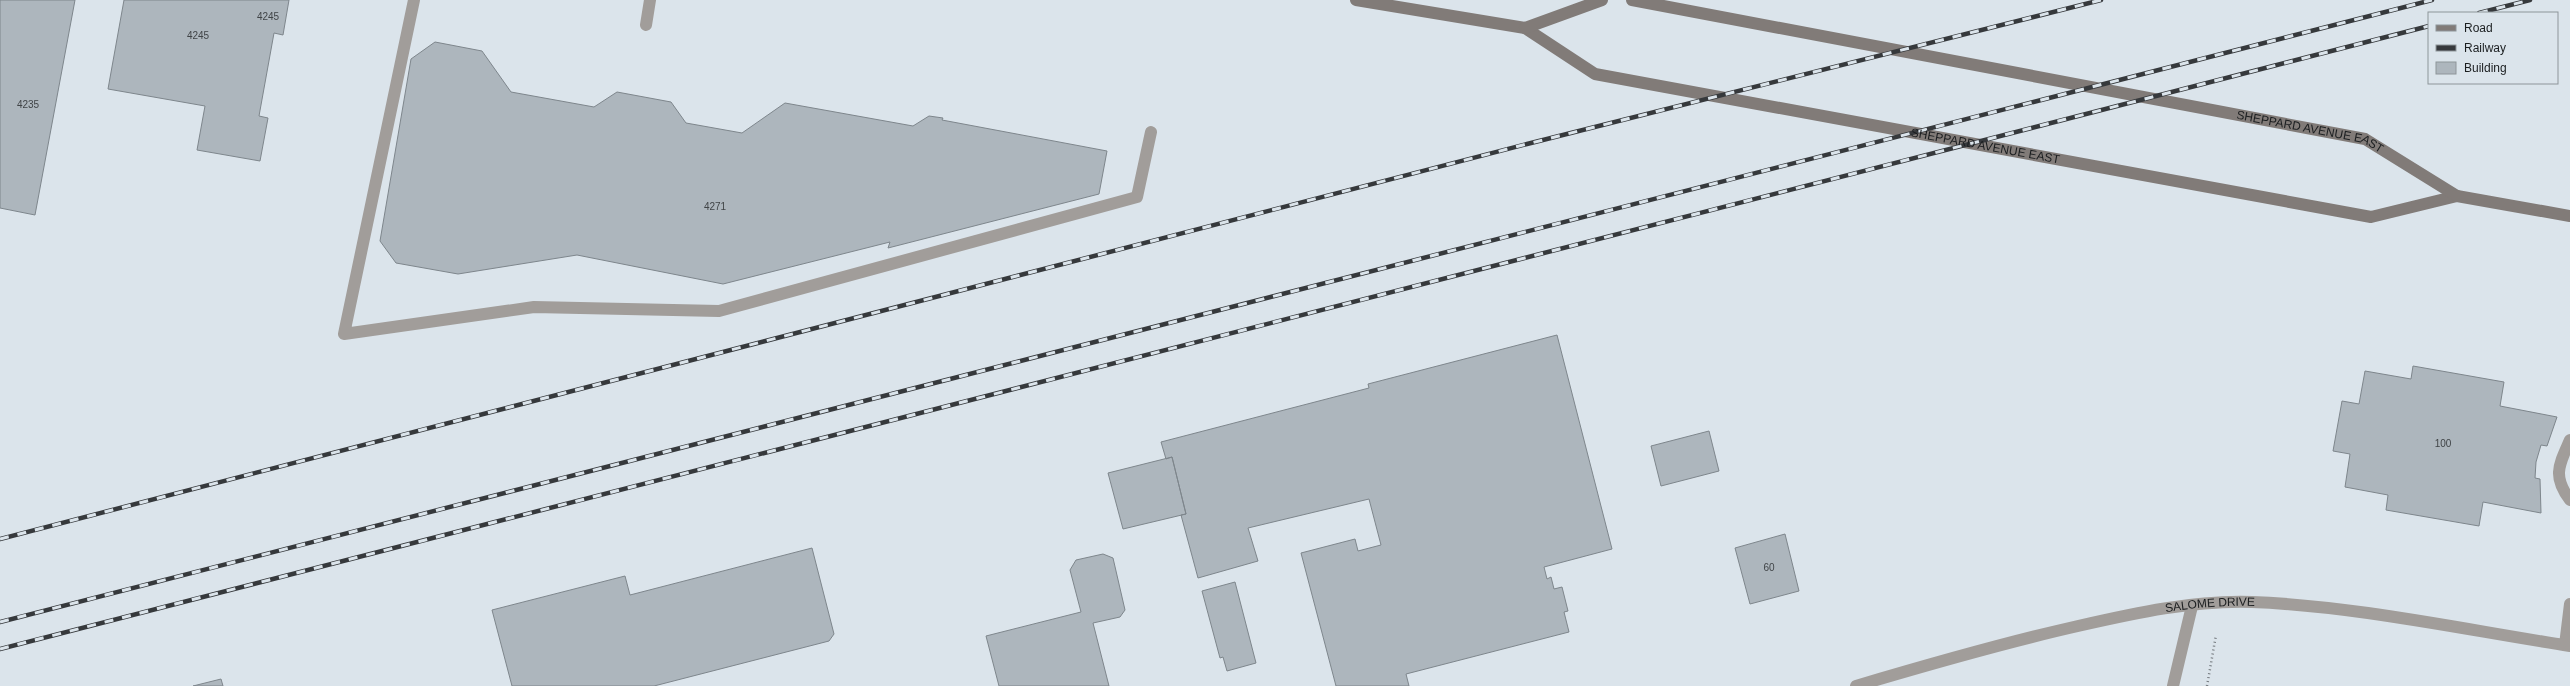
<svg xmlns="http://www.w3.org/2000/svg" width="2570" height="686" font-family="Helvetica,sans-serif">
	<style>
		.building { fill: #adb6bd; stroke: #7e868c }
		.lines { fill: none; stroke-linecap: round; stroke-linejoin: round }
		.path { stroke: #73787d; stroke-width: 2.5; stroke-dasharray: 1 3; stroke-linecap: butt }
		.lane { stroke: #a19d9a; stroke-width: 12 }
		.street { stroke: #a19d9a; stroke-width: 12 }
		.secondary { stroke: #817b78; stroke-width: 12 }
		.rail-casing { stroke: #36393c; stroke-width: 4.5 }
		.rail { stroke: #dbe4eb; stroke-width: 3; stroke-dasharray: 9; stroke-linecap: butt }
		.labels { text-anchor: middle; stroke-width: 3.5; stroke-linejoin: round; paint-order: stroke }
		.number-label { font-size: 10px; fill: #404447 }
		.street-label { font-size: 12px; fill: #1b1e20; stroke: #dbe4eb }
	</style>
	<rect width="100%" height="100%" fill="#dbe4eb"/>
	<!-- building -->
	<path class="building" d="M0,0H75L35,215L0,208Z
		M124,0H289L283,35L274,33L259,116L268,118L260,161L197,150L205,106L108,89Z
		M435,42L482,51L511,92L594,107L617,92L671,102L686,123L742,133L785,103L913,126L929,116L943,118L942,120L1107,151L1099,194L888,248L890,242L723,284L577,255L458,274L396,263L380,241L411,59Z
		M1557,335L1612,549L1544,567L1547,579L1551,577L1554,589L1562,587L1568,611L1564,612L1569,632L1406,674L1409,686H1336L1301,553L1355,539L1358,551L1381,545L1369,499L1248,528L1258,561L1198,578L1181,515L1186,514L1172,457L1166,459L1161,442L1369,388L1368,384Z
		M2413,366L2504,382L2500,406L2557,417L2547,446L2541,445L2536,462L2535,478L2540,479L2541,513L2483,502L2479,526L2386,510L2388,495L2345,487L2350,454L2333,451L2342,401L2359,404L2365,371L2411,379Z
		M1709,431L1719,471L1661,486L1651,446Z
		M1172,457L1186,514L1123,529L1108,473Z
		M1785,534L1799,591L1750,604L1735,548Z
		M812,548L834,634L829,641L654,686H512L492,610L625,576L630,595Z
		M1103,554L1113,558L1125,610L1120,617L1093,623L1109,686H999L986,636L1081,612L1070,570L1076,560Z
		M1235,582L1256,663L1227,671L1223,657L1220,658L1202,591Z
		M221,679L223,686H193Z"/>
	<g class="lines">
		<!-- path -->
		<path class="path" d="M2207,686L2216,635"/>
		<!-- lane -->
		<path class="lane" d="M414,0L344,334L534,307L719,311L1137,197L1151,132
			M646,25L650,0
			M2570,440C2559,465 2552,476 2570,500
			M2565,645L2570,604
			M2173,686L2192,606"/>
		<!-- street -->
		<path class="street" id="s1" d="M1856,686C1930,664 2003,643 2078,626C2135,613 2194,600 2252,602C2356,606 2466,630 2570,646"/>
		<!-- secondary -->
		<g class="secondary">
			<path id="s2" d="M1356,0L1525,28L1595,74L2371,217L2457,196"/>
			<path id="s3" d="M1632,0L2365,139L2457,196L2570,216"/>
			<path d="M1525,28L1602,0"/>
		</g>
		<defs>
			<path id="rail" d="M2479,13L2530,0
				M0,539L1527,144L2101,0
				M0,622L2432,0
				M0,649L2429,26"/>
		</defs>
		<!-- rail casing -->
		<use href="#rail" class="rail-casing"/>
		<!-- rail -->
		<use href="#rail" class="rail"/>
	</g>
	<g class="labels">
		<!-- number labels -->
		<g class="number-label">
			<text x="268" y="20">4245</text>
			<text x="198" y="39">4245</text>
			<text x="28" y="108">4235</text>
			<text x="715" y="210">4271</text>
			<text x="2443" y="447">100</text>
			<text x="1769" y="571">60</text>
		</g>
		<!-- street labels -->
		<g class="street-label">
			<text dy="4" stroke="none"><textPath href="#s3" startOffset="691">SHEPPARD AVENUE EAST</textPath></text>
			<text dy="4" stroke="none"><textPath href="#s2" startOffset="652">SHEPPARD AVENUE EAST</textPath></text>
			<text dy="4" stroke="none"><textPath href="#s1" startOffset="364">SALOME DRIVE</textPath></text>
		</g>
	</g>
	<!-- legend -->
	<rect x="2428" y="12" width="130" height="72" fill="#dbe4eb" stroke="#8e959a"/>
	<rect x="2436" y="25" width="20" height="6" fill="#817b78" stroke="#8e959a"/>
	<text x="2464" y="32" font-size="12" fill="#1b1e20">Road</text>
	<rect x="2436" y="45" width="20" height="6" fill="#36393c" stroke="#8e959a"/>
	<text x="2464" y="52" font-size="12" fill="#1b1e20">Railway</text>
	<rect x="2436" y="62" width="20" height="12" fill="#adb6bd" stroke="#8e959a"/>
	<text x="2464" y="72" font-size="12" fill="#1b1e20">Building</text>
</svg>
